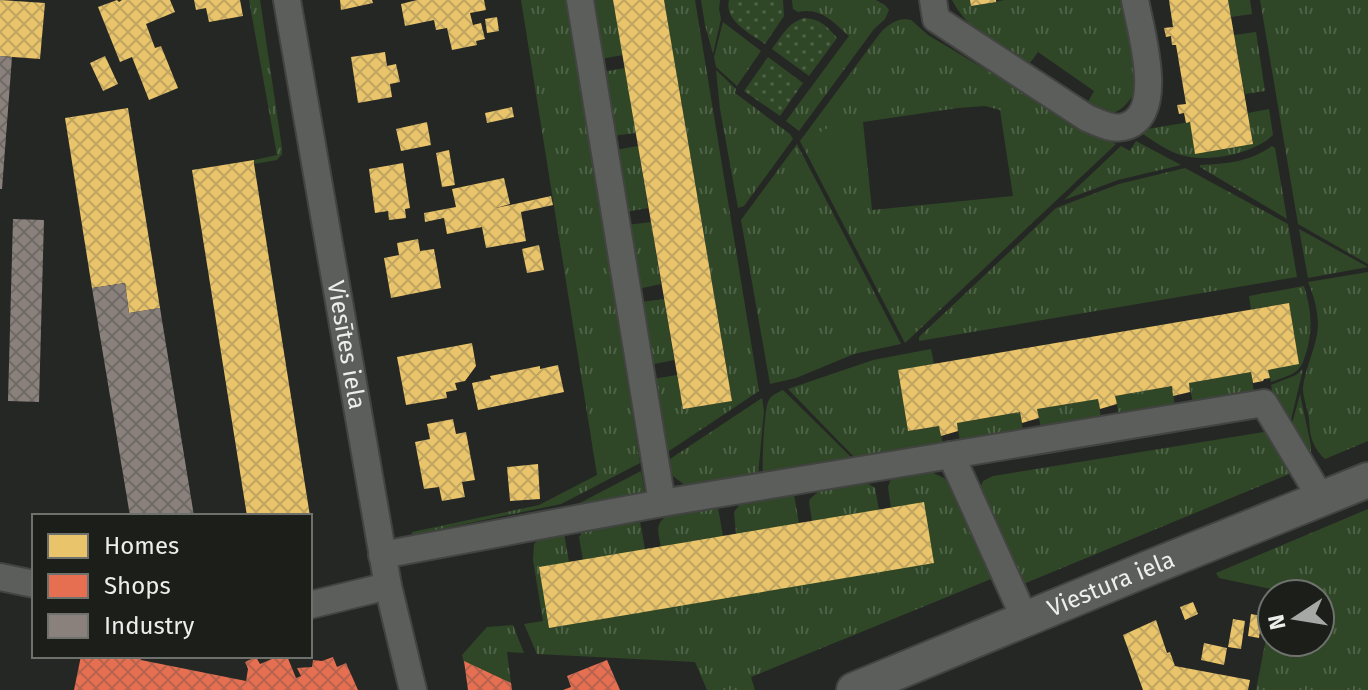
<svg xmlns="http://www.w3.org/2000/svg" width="1368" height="690" font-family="'Fira Sans',sans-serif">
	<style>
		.grass { fill: url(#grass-tufts); fill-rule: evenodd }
		.park { fill: url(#park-dots) }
		.pitch { fill: #2f4726 }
		.homes { fill: url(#homes-cross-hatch) }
		.shops { fill: url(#shops-cross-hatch) }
		.industry { fill: url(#industry-cross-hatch) }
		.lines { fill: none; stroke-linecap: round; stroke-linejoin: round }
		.minor-casing { stroke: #424441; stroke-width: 30 }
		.tertiary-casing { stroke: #424441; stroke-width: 38 }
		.minor { stroke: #5c5e5b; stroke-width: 26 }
		.tertiary { stroke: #5c5e5b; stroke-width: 34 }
		.labels { text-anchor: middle; stroke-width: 8; stroke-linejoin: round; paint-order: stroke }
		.street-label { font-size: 24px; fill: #eceeeb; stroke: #1b1e19 }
	</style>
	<defs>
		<pattern id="grass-tufts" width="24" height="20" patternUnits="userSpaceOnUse" patternTransform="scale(2)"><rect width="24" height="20" fill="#2f4726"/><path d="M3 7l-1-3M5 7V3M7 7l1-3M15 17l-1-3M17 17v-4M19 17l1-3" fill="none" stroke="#4d6246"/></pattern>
		<pattern id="park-dots" width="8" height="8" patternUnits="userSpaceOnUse" patternTransform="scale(2)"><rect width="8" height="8" fill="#2f4726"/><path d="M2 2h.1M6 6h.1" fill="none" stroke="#4d6246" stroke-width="1.8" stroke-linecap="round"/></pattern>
		<pattern id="homes-cross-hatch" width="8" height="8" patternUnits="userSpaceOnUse" patternTransform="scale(2)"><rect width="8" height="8" fill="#e9c46a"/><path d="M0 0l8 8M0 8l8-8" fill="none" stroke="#c0a561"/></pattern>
		<pattern id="shops-cross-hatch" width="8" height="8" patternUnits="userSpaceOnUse" patternTransform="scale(2)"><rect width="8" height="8" fill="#e76f51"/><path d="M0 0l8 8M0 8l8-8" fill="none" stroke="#b7634e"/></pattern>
		<pattern id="industry-cross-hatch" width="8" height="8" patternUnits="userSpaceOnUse" patternTransform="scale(2)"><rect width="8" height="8" fill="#8a817c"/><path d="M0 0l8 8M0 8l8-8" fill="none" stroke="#6f6a66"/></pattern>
	</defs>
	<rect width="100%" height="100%" fill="#252724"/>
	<!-- grass -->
	<path class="grass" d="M249,0H260L282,148V154L277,160L254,164V160L277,155Z
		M521,0H568L640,463L561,504L412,535V532L539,505L597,475Z
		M590,0H613L623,55L600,59Z
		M664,0H695L759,391L666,453L653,379L677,375L683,409L732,401Z
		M701,0H720L719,9L721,19L713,54L705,25Z
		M792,0H876L885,5L889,10L885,19L874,29L799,131L786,121L849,36C833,22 821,7 798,12L793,9Z
		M952,0H970L972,6L1005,0H1127C1130,17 1132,34 1135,51C1136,59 1139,69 1139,76C1137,104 1105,130 1088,102L1094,91L1038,52L1027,67C1000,47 968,31 952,0Z
		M1228,0H1250L1252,14L1231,17Z
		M1260,0H1368V264L1298,224Z
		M905,19L911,20L928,35L1040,102L1116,144L905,343L800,141L881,32C889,24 895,20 905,19ZM985,106L1000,110L1013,196L872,210L863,122L958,108Z
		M723,22L761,51L737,86L716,67L714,57Z
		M1256,32L1265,91L1245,94L1234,35Z
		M625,68L636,133L613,136L602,72Z
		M716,70L736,89L735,93L790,134L793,139L744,206L738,208L720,109Z
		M1269,109L1273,135C1253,154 1207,163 1181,155C1167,151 1154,141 1141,133V130L1190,122L1196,154L1253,144L1248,113Z
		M1136,141L1181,165L1118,180L1064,200L1121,146L1130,151Z
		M797,144L901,344L854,354L796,378L770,384L741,220Z
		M638,146L648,208L625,212L615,150Z
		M1272,146L1275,148L1287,219L1200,167V165C1226,164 1250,162 1272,146Z
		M1185,168L1288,224L1297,277L919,341V337L1056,208L1119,184Z
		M651,222L661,284L638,289L627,225Z
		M1299,229L1368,267L1308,278Z
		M1368,272V441L1325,459C1312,447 1310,436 1309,419C1308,409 1303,399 1303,388C1305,367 1317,347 1318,326C1318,311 1314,296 1308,282Z
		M1304,286C1311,309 1313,327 1307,350C1304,358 1303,367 1295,372C1288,377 1278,379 1271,382L1268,370L1289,303L1251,309L1249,296Z
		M664,299L674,360L650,365L641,302Z
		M931,349L934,364L898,371L908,431L939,426L943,444L856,459L788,389L873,360Z
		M1303,369L1291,420L1289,423L1273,396L1271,385L1296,375Z
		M1251,372L1254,393L1193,403L1189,383Z
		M1172,386L1175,406L1119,415L1115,396Z
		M783,390L853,459L763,474C762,462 764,413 768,402C771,395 777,393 783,390Z
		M1300,394L1311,446V465L1292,424Z
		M762,398L764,411L758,475L686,486L673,476L667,461Z
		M1098,399L1101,418L1041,428L1037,409Z
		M1020,412L1023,431L960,441L957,423Z
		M1270,431L1294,472L1021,585L980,488L983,481L993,476Z
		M641,471L645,493L574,506Z
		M931,472L944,478L953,487L996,577L751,677L755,690H707L695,662L537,654L524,624L543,621L533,560L534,544L540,538L564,533L569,562L891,508L888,487L891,479Z
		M867,483L875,488L879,510L812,521L809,502L810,499L819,491Z
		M794,495L799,523L736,534L734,512L740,504Z
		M718,508L723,536L661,547C659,535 654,524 666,517Z
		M1368,509V690H1256L1272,608V642H1320V594H1275V590L1219,578L1216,573Z
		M640,521L645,549L583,560L579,537L584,530Z
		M513,625L524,653L507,652L511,683L465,662L464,663L462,655L487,627Z"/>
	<!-- park -->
	<path class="park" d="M729,0H783L784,16L765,44C750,33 724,21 729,0Z
		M805,18C820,19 828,27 837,38L809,76L772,49C782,36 788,22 805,18Z
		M768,57L803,83L780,116L744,91Z"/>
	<!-- pitch -->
	<path class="pitch" d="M849,126L861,128L866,170L864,177L827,183L823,179L807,148L808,141L825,129Z"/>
	<!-- homes -->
	<path class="homes" d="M0,0L45,3L40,59L0,56Z
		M117,0L119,2L122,0H170L175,12L146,24L155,48L161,46L178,88L149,100L132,57L120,62L98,7Z
		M194,0H240L243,16L209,22L206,8L196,10Z
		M340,0H372L373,3L341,10Z
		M417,0H484L486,10L470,13L473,25L481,23L485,39L476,41L477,45L452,50L447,28L436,30L434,20L405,26L401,4Z
		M613,0H664L732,401L683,409Z
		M970,0H996V2L971,6Z
		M1169,0H1228L1253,144L1195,154L1190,122L1186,123L1184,113L1179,114L1177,105L1186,104L1176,45H1172L1171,36L1166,37L1164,28L1173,27Z
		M497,17L499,31L487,33L485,19Z
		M385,52L387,66L396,64L400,82L390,84L392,97L358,103L351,57Z
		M105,56L118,84L103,91L90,63Z
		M512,107L514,117L487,123L485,113Z
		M128,108L160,308L129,313L125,283L92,288L65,118Z
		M427,122L431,145L401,151L396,129Z
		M449,150L455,185L442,187L436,153Z
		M254,160V164L310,516H247L192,170Z
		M403,163L410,208L405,209L406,218L389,220L388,211L375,213L369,169Z
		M504,178L510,204L496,208L551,196L553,205L521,212L526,241L486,248L482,227L447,234L444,218L425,222L424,213L456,207L452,189Z
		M418,239L420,251L434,249L441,288L391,298L384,258L399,255L397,243Z
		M539,245L544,270L527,273L522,249Z
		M1289,303L1299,364L1268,370L1270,378L1264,379L1263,381L1253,383L1251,372L1189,383L1190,392L1173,396L1172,386L1115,396L1117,404L1100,409L1098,399L1037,409L1039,418L1022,423L1020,412L957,423L958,431L941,436L939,426L908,431L898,370Z
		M472,343L476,366L465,381L455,383L457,390L446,392L447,398L406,405L397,357Z
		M558,365L564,392L478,410L472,383L491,379L490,376L540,366V369Z
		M453,419L456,434L466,432L475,480L462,482L465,497L442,501L439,487L424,489L415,442L430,439L427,424Z
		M538,464L540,499L510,501L507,467Z
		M924,502L934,563L549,628L539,567Z
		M1193,602L1198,614L1185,620L1180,607Z
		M1251,614L1262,616L1259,638L1248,636Z
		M1233,619L1245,621L1241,649L1228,647Z
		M1156,620L1167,653L1170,652L1175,666L1250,680L1248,690H1143L1123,635Z
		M1204,643L1227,648L1224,665L1201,660Z"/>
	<!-- shops -->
	<path class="shops" d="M81,656H141V660L246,681L248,669L245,662L256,657L260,664L279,656H287L296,678L301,676L297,668L312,667L313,660L322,661L333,657L337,667L346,663L358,690H74Z
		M607,660L620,690H563L571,687L567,676Z
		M464,661L511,683L512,690H468Z"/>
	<!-- industry -->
	<path class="industry" d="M0,56L12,57L2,189H0Z
		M13,219L44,220L39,402L8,401Z
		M125,283L129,313L160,308L194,516H130L92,288Z"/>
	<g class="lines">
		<defs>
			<g id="minor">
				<path id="s1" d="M287,0L388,586L413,690"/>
				<path d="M580,0L662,503"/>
				<path d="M933,0L936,19L1087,118C1097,122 1111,130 1123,127C1168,118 1140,29 1135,0"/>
				<path d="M951,455L1025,619"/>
				<path d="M382,555L662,503L1264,403L1321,498"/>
				<path d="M0,577L34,584"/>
				<path d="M310,605L388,586"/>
			</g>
			<g id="tertiary">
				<path id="s2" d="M854,690L1149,568L1368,480"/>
			</g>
		</defs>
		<!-- minor casing -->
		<use href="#minor" class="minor-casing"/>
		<!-- tertiary casing -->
		<use href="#tertiary" class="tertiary-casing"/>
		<!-- minor -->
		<use href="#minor" class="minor"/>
		<!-- tertiary -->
		<use href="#tertiary" class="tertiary"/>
	</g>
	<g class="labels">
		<!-- street labels -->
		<g class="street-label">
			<text dy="8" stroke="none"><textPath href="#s1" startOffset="350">Viesītes iela</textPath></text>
			<text dy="8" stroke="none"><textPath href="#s2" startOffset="278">Viestura iela</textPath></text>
		</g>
	</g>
	<!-- legend -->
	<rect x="32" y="514" width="280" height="144" fill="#1b1e19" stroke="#6f716d" stroke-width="2"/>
	<rect x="48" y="534" width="40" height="24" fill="#e9c46a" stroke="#6f716d" stroke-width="2"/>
	<text x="104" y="554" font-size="24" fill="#eceeeb">Homes</text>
	<rect x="48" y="574" width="40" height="24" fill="#e76f51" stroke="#6f716d" stroke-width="2"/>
	<text x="104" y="594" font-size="24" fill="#eceeeb">Shops</text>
	<rect x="48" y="614" width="40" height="24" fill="#8a817c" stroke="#6f716d" stroke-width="2"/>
	<text x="104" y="634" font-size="24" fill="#eceeeb">Industry</text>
	<!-- north arrow -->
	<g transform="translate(1296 618) rotate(258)"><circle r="38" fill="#1b1e19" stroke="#6f716d" stroke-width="2"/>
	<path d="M0-6L14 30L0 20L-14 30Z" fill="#a6a8a5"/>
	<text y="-12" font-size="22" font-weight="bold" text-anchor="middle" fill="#eceeeb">N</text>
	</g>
</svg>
